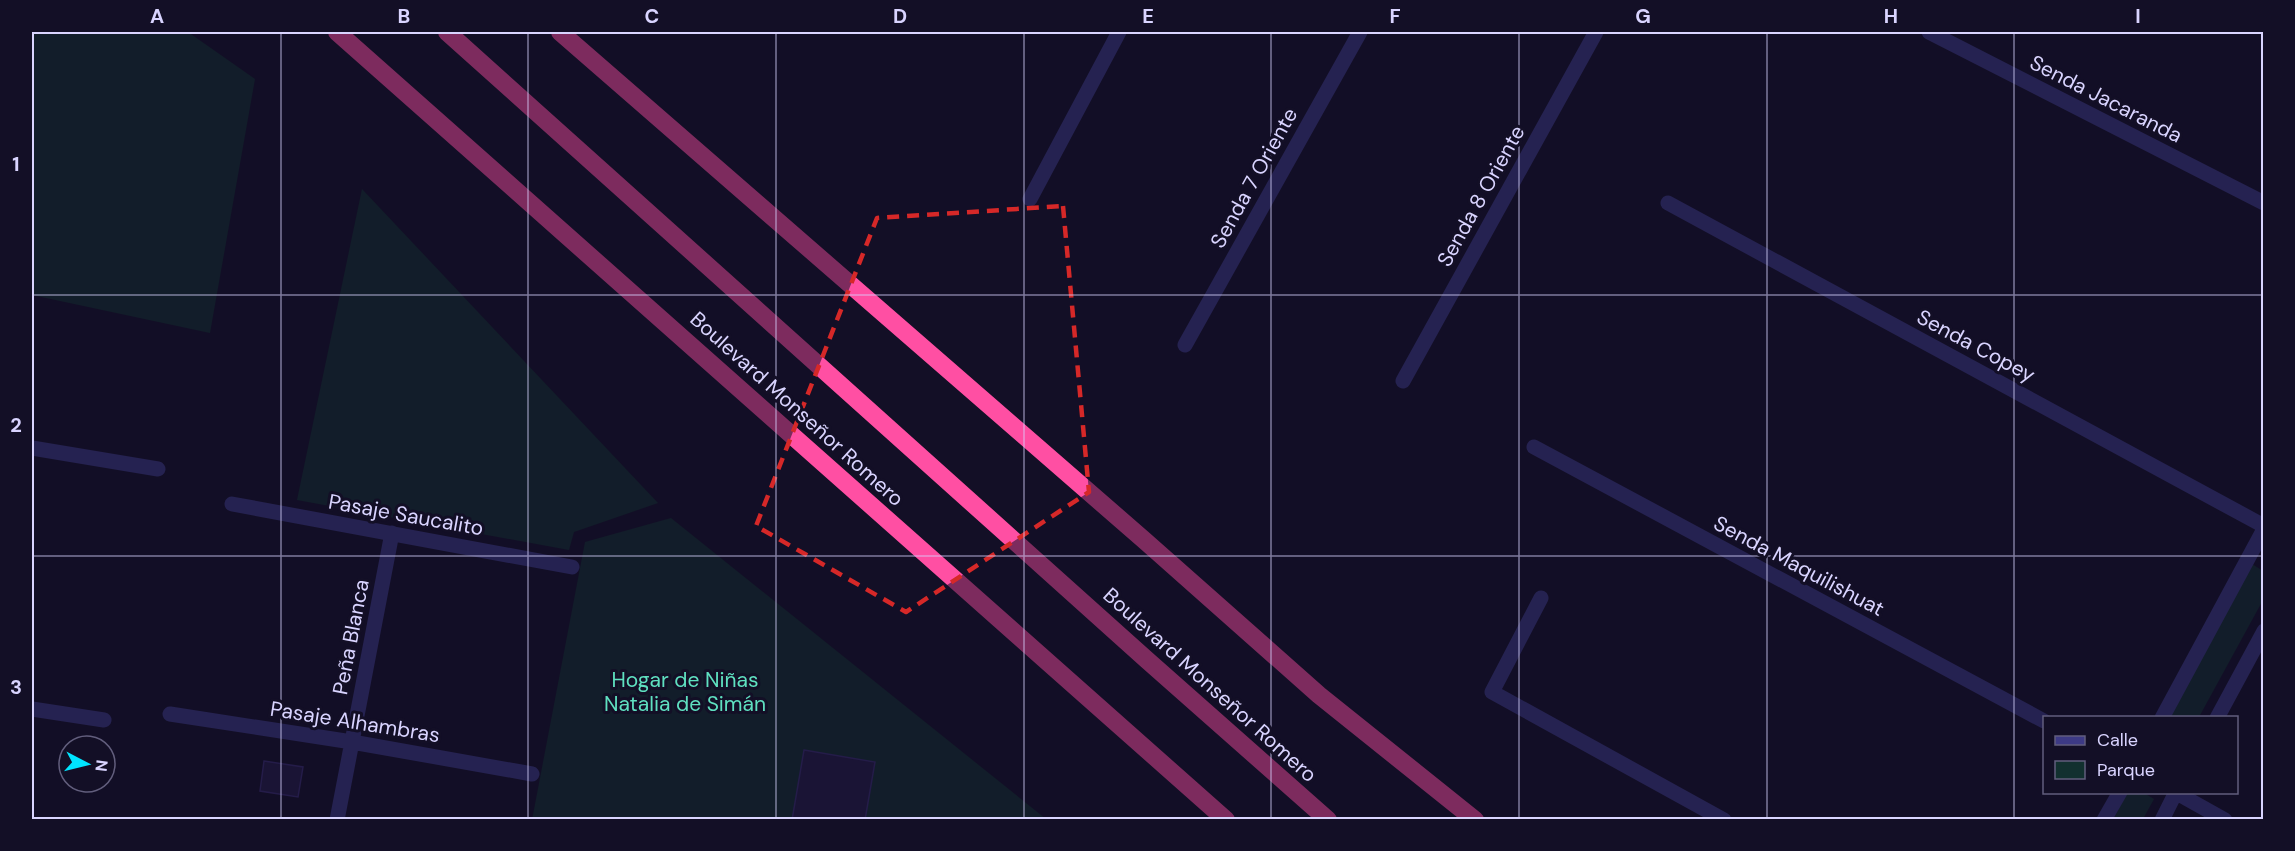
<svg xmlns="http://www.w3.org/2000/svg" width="2295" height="851" font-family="'DM Sans',sans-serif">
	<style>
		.green { fill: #12302f }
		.building { fill: #241b47; stroke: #3b2d73; stroke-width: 1.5 }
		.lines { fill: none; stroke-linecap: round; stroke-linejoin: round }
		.minor { stroke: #3d3a85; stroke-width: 15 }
		.highway { stroke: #ff4fa3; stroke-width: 18 }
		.marked { fill: none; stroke: #d62828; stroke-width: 4.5; stroke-dasharray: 12 8; stroke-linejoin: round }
		.grid { fill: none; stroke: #d9d4ff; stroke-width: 1.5; stroke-opacity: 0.55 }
		.labels { text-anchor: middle; stroke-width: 6; stroke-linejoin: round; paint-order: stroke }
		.street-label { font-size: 21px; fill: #d9d4ff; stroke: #130f26 }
		.park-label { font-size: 21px; fill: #5fe0c0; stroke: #130f26 }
		.neatline { fill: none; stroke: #d9d4ff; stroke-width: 2 }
		.grid-label { font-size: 20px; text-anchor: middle; font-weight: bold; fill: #d9d4ff }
	</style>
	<rect width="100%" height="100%" fill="#130f26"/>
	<!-- green -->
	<path class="green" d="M32,32H188L255,79L210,333L32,295Z
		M362,189L658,503L574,532L569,550L297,500Z
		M671,518L1046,819L532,820L585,542Z
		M2252,564L2263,571V600L2199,717L2168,718Z
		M2127,793H2144L2154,799L2143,819L2113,820Z"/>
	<!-- building -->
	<path class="building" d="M804,750L875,762L865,820H792Z
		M264,761L303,767L298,797L260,791Z"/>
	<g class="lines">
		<!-- minor -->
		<path class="minor" d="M1929,32L2264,203
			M1030,199L1119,32
			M1668,203L2264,526
			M1185,345L1360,32
			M1403,381L1596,32
			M1534,447L2044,721
			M32,448L158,469
			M232,504L572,567
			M1541,598L1492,692L1724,820
			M32,709L104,720
			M170,714L352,742L532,774
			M2162,718L2264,529
			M2217,718L2264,631
			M2175,792L2225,820
			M337,820L392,533
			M2104,820L2120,792
			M2162,820L2176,792"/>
		<!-- highway -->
		<path class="highway" d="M337,32L1226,820
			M447,32L1147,660L1328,820
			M560,32L1144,540L1319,695L1475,820"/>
	</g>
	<!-- marked area -->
	<path d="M0 0H2295V851H0ZM1063,206L1089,492L906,612L756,526L877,218Z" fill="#130f26" fill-opacity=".55" fill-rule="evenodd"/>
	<path class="marked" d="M1063,206L1089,492L906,612L756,526L877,218Z"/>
	<!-- grid -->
	<path class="grid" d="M281,32V820M528,32V820M776,32V820M1024,32V820M1271,32V820M1519,32V820M1767,32V820M2014,32V820M32,295H2264M32,556H2264"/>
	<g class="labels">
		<!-- street labels -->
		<g class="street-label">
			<text transform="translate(2106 99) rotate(27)" y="7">Senda Jacaranda</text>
			<text transform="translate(1254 178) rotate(-61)" y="7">Senda 7 Oriente</text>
			<text transform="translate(1481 196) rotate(-61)" y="7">Senda 8 Oriente</text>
			<text transform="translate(1976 346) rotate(28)" y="7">Senda Copey</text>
			<text transform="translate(797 409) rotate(42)" y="7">Boulevard Monseñor Romero</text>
			<text transform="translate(406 515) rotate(10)" y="7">Pasaje Saucalito</text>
			<text transform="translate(1799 566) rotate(28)" y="7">Senda Maquilishuat</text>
			<text transform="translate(351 637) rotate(-79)" y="7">Peña Blanca</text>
			<text transform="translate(1210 685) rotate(42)" y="7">Boulevard Monseñor Romero</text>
			<text transform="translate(355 722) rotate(9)" y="7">Pasaje Alhambras</text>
		</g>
		<!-- park labels -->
		<g class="park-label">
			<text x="685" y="687">Hogar de Niñas<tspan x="685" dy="24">Natalia de Simán</tspan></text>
		</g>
	</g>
	<!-- border -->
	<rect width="2295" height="851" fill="none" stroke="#130f26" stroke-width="66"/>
	<!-- legend -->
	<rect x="2043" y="716" width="195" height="78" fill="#130f26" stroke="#625e7d" stroke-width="1.5"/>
	<rect x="2055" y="736" width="30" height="9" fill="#3d3a85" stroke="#625e7d" stroke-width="1.5"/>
	<text x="2097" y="746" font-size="18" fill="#d9d4ff">Calle</text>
	<rect x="2055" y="761" width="30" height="18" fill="#12302f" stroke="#625e7d" stroke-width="1.5"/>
	<text x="2097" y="776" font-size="18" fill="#d9d4ff">Parque</text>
	<!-- north arrow -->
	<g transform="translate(87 764) rotate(97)"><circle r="28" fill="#130f26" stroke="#625e7d" stroke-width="1.5"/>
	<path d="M0-4.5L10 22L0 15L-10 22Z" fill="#00e5ff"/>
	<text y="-9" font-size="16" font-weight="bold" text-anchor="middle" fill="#d9d4ff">N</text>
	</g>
	<rect x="33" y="33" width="2229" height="785" class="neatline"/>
	<g class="grid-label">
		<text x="157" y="23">A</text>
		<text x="404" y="23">B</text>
		<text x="652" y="23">C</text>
		<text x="900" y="23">D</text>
		<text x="1148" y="23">E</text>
		<text x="1395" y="23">F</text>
		<text x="1643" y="23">G</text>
		<text x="1891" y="23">H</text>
		<text x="2138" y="23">I</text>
		<text x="16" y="171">1</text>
		<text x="16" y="432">2</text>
		<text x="16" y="694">3</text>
	</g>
</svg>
